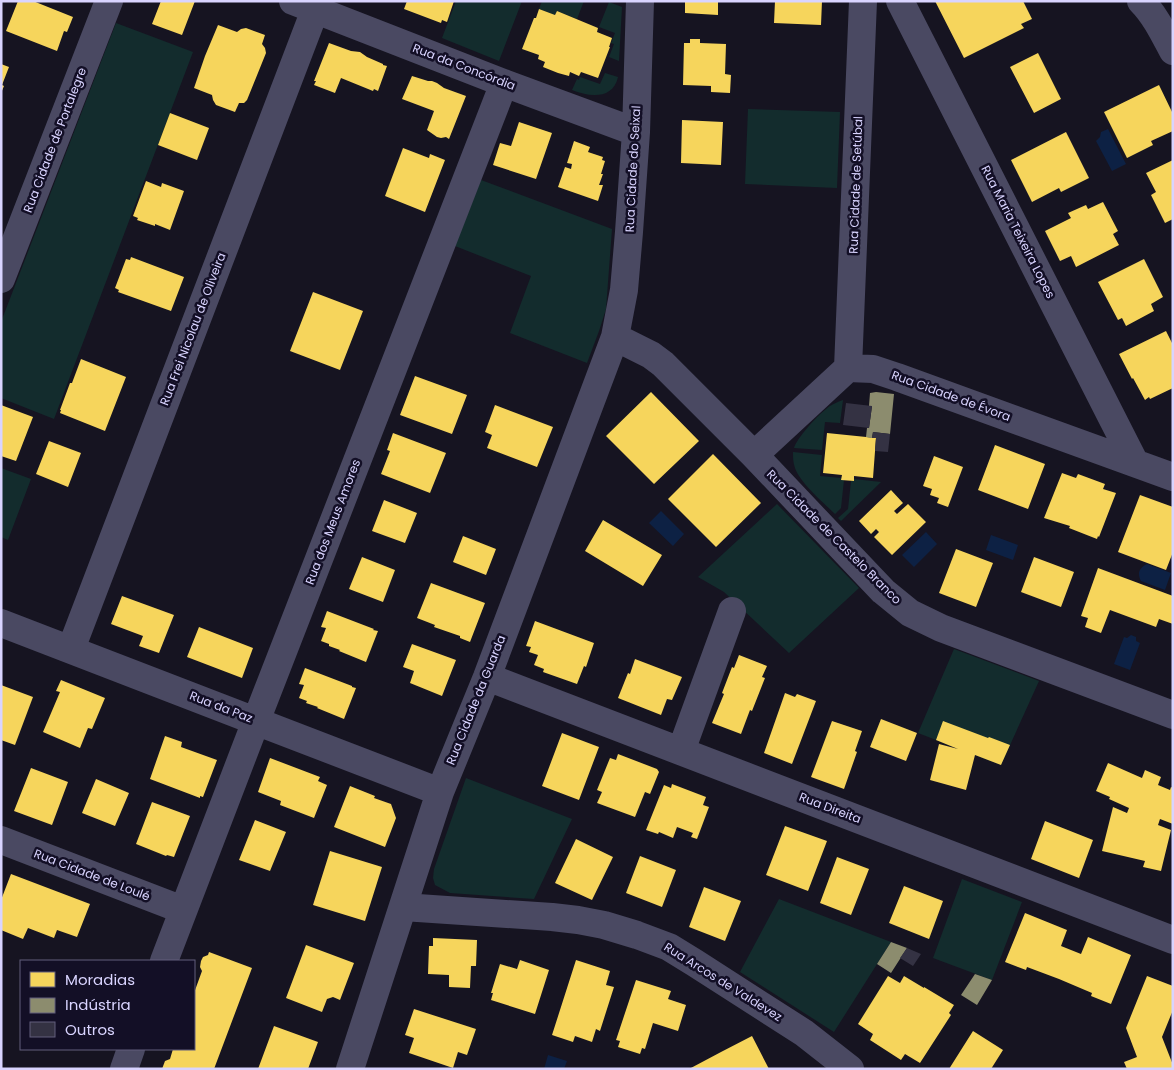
<svg xmlns="http://www.w3.org/2000/svg" width="1174" height="1070" font-family="Poppins,sans-serif">
	<style>
		.green { fill: #132c2d }
		.water { fill: #0d2144 }
		.homes { fill: #f6d55c }
		.industry { fill: #8c8c6e }
		.building { fill: #343243 }
		.lines { fill: none; stroke-linecap: round; stroke-linejoin: round }
		.minor { stroke: #4a4962; stroke-width: 28 }
		.labels { text-anchor: middle; stroke-width: 5; stroke-linejoin: round; paint-order: stroke }
		.street-label { font-size: 12px; fill: #d9d4ff; stroke: #130f26 }
	</style>
	<rect width="100%" height="100%" fill="#161421"/>
	<!-- green -->
	<path class="green" d="M456,1H522L499,61L442,38Z
		M542,1H584L577,19L557,11L555,15L539,9Z
		M609,2L622,7L619,61L609,57L614,44L611,43L615,33L599,27Z
		M116,23L193,52L54,419L1,398V322Z
		M605,73L618,77C613,100 589,97 572,90L577,79L579,80L580,77L600,84Z
		M748,109L840,112L837,188L745,184Z
		M481,180L612,229L606,309L599,331L587,363L510,333L531,276L455,246Z
		M843,400L840,423L825,422L822,450L794,448C797,438 816,417 825,410C830,405 837,402 843,400Z
		M793,452L822,455L820,476L841,478V480H844L841,508L835,514C824,503 800,483 795,468C793,463 793,457 793,452Z
		M1,468L31,479L8,540L1,537Z
		M854,479L881,482L841,521L838,518L848,509L851,481H853Z
		M777,504L859,588L789,653L724,592L698,577Z
		M954,649L1039,681L1001,765L918,733Z
		M466,778L572,819L534,899L450,893L435,885L433,878L434,869Z
		M962,879L1022,902L992,980L933,958Z
		M779,899L891,942L834,1032L740,972Z"/>
	<!-- water -->
	<path class="water" d="M1108,129L1126,164L1112,171L1096,141L1100,137L1101,132Z
		M661,511L684,534L673,546L649,523Z
		M926,532L937,544L914,567L902,555Z
		M991,535L1018,545L1013,560L986,550Z
		M1147,564L1171,573L1165,590L1141,581C1137,573 1139,568 1147,564Z
		M1131,635L1136,637V641L1140,643L1130,670L1114,664L1124,637L1127,638Z
		M548,1055L567,1061L564,1069H544Z"/>
	<!-- homes -->
	<path class="homes" d="M18,1H33L73,17L67,32L64,31L57,51L6,31Z
		M161,1H195L182,35L152,24Z
		M407,1H454L447,22L442,20L441,23L404,9Z
		M685,1H718V15L685,13Z
		M775,1H822L821,25L774,23Z
		M935,1H987L990,2L992,1H1023L1032,19L1021,24L1024,28L964,58Z
		M539,9L555,15L557,11L598,28L597,32L612,38L609,47H610L598,78L581,72L579,76L570,72L569,76L558,73L543,67L545,62L538,59L539,55L522,49L534,18H536Z
		M218,25L237,32L241,29L246,28L265,35L262,44L265,48L266,53L247,100L244,103H239L235,112L216,105L213,100L212,95L194,88L205,56Z
		M690,39H700V43L726,44L725,74L731,75L730,93L711,92V86L683,85L684,43H690Z
		M329,43L351,51L360,52L367,57L383,64V65L387,66L378,91L374,89L373,91L341,78L335,93L314,85L316,81H314Z
		M1038,53L1061,99L1034,113L1010,67Z
		M1,64L9,67L2,85L4,86L1,93Z
		M412,76L428,81H432L437,83L444,88L466,96L449,139L446,137L441,138L437,137L427,130L434,111L402,99Z
		M1159,85L1173,114V131L1151,141L1153,145L1127,158L1104,112Z
		M170,113L209,128L197,160L158,145Z
		M682,120L723,122L721,165L681,163Z
		M519,122L552,133L536,179L493,165L500,143L511,146Z
		M1066,132L1089,178L1061,192L1059,188L1032,202L1011,160Z
		M574,141L590,147L588,152L603,157L602,160L605,161L601,174H603L599,185H603L598,201L558,187L565,167L571,169L572,164L567,163Z
		M403,148L429,158L430,154L445,160L425,212L385,196Z
		M1173,160V219L1165,223L1151,195L1156,192L1146,173Z
		M146,181L161,187L162,183L184,191L170,230L155,224V226L137,220L138,218L133,216Z
		M1103,202L1118,231L1113,234L1119,245L1076,267L1071,256L1060,261L1045,231L1071,218L1068,213L1086,205L1088,209Z
		M131,257L184,277L171,311L118,292L119,290L115,288L126,259L130,260Z
		M1144,259L1163,297L1151,304L1154,311L1126,326L1122,318L1118,320L1098,282Z
		M313,292L363,311L340,370L290,351Z
		M1166,331L1173,345V388L1150,399L1149,397L1145,400L1133,378L1132,379L1119,354Z
		M81,359L126,377L105,431L60,413L61,410H60L70,383H72Z
		M415,376L467,395L452,434L400,415Z
		M651,392L699,441L654,484L606,436Z
		M1,405L33,417L16,461L1,456Z
		M495,405L553,427L537,467L487,448L492,435L485,432Z
		M393,433L446,453L430,493L381,474L390,451L387,450Z
		M827,433L876,438L873,478L854,476V481L841,480L842,475L823,473Z
		M49,441L81,453L68,487L36,474Z
		M995,445L1045,464L1028,509L978,490Z
		M713,454L761,503L716,547L668,499Z
		M934,456L963,467L948,507L937,503L939,498L930,495L932,489L923,486Z
		M1062,473L1076,478L1078,474L1105,484L1103,489L1116,493L1099,537L1098,536L1097,539L1069,528L1070,526L1044,518Z
		M891,490L903,503L894,511L897,514L908,504L926,522L892,555L874,537L879,532L876,529L871,534L859,521Z
		M1140,495L1173,507V552L1166,570L1118,552Z
		M384,500L417,513L405,543L372,531Z
		M603,520L662,555L643,586L585,551Z
		M463,536L496,549L486,575L453,562Z
		M956,549L993,563L976,607L939,593Z
		M362,557L395,570L383,602L349,589Z
		M1034,557L1074,572L1061,607L1021,592Z
		M1098,568L1173,596V624L1159,619L1156,627L1110,610L1101,633L1085,627L1088,618L1081,616Z
		M431,583L485,603L470,642L460,638V636L434,627L435,625L417,618Z
		M122,596L174,615L159,653L139,646L143,636L111,624Z
		M327,611L374,629L373,630L378,631L366,662L339,651L340,650L329,646V644L321,641L326,628L321,627Z
		M535,621L594,643L586,667L584,666L577,684L543,672L544,669L534,665L538,655L529,652L531,647L526,646Z
		M199,627L253,648L242,678L187,657Z
		M412,644L456,660L442,696L410,683L414,671L403,667Z
		M739,655L767,666L762,677L765,678L752,711L750,710L741,734L712,723L724,694L722,693L732,667L734,668Z
		M635,659L682,677L672,700L667,699L661,715L618,698L628,673L630,674Z
		M305,668L352,686V687L356,688L344,719L317,708L318,707L306,703L307,701L299,698L304,685L299,684Z
		M61,680L105,698L92,729L88,728L80,748L43,732L60,692L56,691Z
		M1,685L33,697L15,745L1,740Z
		M785,693L795,697L797,694L816,701L792,764L764,753Z
		M881,719L917,733L906,761L870,747Z
		M832,721L862,731L855,751L857,752L844,789L811,777Z
		M943,721L988,738L989,737L1010,745L1001,765L975,755L966,790L930,780L939,744L958,749L936,740Z
		M562,733L599,747L579,800L542,786Z
		M165,736L182,742L181,747L217,760L203,797L200,796V798L150,779Z
		M618,754L657,769L659,772L650,794L645,792L635,817L597,803L602,792L597,790L610,758L616,760Z
		M270,758L320,777L318,781L327,785L314,818L280,805L281,801L258,792Z
		M1108,763L1142,778L1145,770L1161,777L1158,785L1170,790L1171,787L1173,788V824L1160,819L1158,825L1171,830L1161,871L1143,867L1145,861L1102,851L1113,807L1127,813L1129,808L1109,799L1110,797L1096,791Z
		M31,768L68,782L52,825L14,811Z
		M96,779L129,793L115,826L82,813Z
		M672,784L706,797L703,805L709,807L697,839L691,837L693,833L677,827L673,838L659,832L658,834L646,830L664,785L671,788Z
		M350,786L375,796L374,798L391,804L396,818L385,847L334,827Z
		M152,802L190,816L174,857L167,855L166,856L136,844Z
		M255,820L286,832L270,871L239,860Z
		M1045,821L1093,840L1079,878L1031,859Z
		M785,826L827,841L808,891L766,875Z
		M576,839L613,857L592,900L555,883Z
		M330,851L382,867L365,921L313,905Z
		M640,856L676,870L662,907L626,893Z
		M837,857L869,869L851,915L820,903Z
		M11,874L90,904L77,937L57,930L54,938L28,928L23,939L1,930V900Z
		M904,886L943,901L929,939L889,923Z
		M704,887L741,901L725,941L689,927Z
		M1025,913L1067,930L1061,946L1081,954L1088,937L1131,955L1111,1004L1091,996L1092,993L1059,979L1027,967L1026,970L1005,962Z
		M433,938L477,940L476,966H471L470,988L449,987V975L428,974L429,946H433Z
		M306,945L354,963L340,1000L333,997L327,999L322,1012L286,998Z
		M209,952L252,968L214,1069H162L165,1061L170,1059L173,1049H194V993L202,971L200,967L201,961L203,957L208,955Z
		M520,960L549,970L535,1014L491,1000L493,993H491L500,964L517,969Z
		M576,960L610,971L606,985L614,987L600,1031L596,1029L592,1042L575,1036L573,1042L552,1035Z
		M888,976L900,983L904,976L924,988V987L954,1005L949,1013L951,1015L920,1063L905,1054L901,1060L870,1040L873,1034L858,1024Z
		M1147,976L1173,986V1010L1162,1037L1173,1065V1069H1127L1124,1062L1137,1057L1126,1028Z
		M636,980L671,991L668,999L686,1005L678,1031L653,1023L645,1049L642,1048L640,1054L618,1047L620,1041L616,1040Z
		M414,1009L476,1029L467,1055L458,1052L453,1068L409,1053L414,1038L405,1035Z
		M274,1026L318,1042L308,1069H258Z
		M973,1031L1003,1050L991,1069H949Z
		M752,1036L769,1069H689L721,1052Z"/>
	<!-- industry -->
	<path class="industry" d="M876,392L894,394L890,434L873,432L872,438L866,437L867,428H869L872,406H869L870,393Z
		M891,942L907,948L891,973L877,964Z
		M975,974L992,980L977,1005L961,995Z"/>
	<!-- building -->
	<path class="building" d="M846,403L872,406L869,428L843,425Z
		M873,432L890,434L888,452L875,451L876,438H872Z
		M907,948L921,954L913,966L900,958Z"/>
	<g class="lines">
		<!-- minor -->
		<path class="minor" d="M293,1L501,82L636,132
			M900,1L1135,463
			M1141,1C1155,15 1164,34 1173,51
			M1,279L109,1
			M615,337L651,355L663,364L754,455L883,591L910,613L941,628L1173,715
			M848,368L863,1
			M754,455L848,368L873,369L897,377L1173,477
			M1,623L440,792
			M71,649L315,10
			M487,677L1173,940
			M681,751L732,611
			M1,840L183,910
			M403,907L552,917L578,920L604,925L637,935L669,947L695,963L804,1033L850,1069
			M164,961L256,721L504,83
			M124,1069L131,1049
			M350,1069L440,792L487,677L615,337L624,290L629,232L636,132L640,1"/>
	</g>
	<g class="labels">
		<!-- street labels -->
		<g class="street-label">
			<text transform="translate(464 67) rotate(21)" y="4">Rua da Concórdia</text>
			<text transform="translate(55 140) rotate(-69)" y="4">Rua Cidade de Portalegre</text>
			<text transform="translate(633 169) rotate(-87)" y="4">Rua Cidade do Seixal</text>
			<text transform="translate(856 185) rotate(-88)" y="4">Rua Cidade de Setúbal</text>
			<text transform="translate(1018 232) rotate(63)" y="4">Rua Maria Teixeira Lopes</text>
			<text transform="translate(193 329) rotate(-69)" y="4">Rua Frei Nicolau de Oliveira</text>
			<text transform="translate(951 396) rotate(20)" y="4">Rua Cidade de Évora</text>
			<text transform="translate(333 522) rotate(-69)" y="4">Rua dos Meus Amores</text>
			<text transform="translate(834 537) rotate(45)" y="4">Rua Cidade de Castelo Branco</text>
			<text transform="translate(476 700) rotate(-68)" y="4">Rua Cidade da Guarda</text>
			<text transform="translate(221 707) rotate(21)" y="4">Rua da Paz</text>
			<text transform="translate(830 808) rotate(21)" y="4">Rua Direita</text>
			<text transform="translate(92 875) rotate(21)" y="4">Rua Cidade de Loulé</text>
			<text transform="translate(723 982) rotate(32)" y="4">Rua Arcos de Valdevez</text>
		</g>
	</g>
	<!-- border -->
	<rect width="1174" height="1070" fill="none" stroke="#d9d4ff" stroke-width="5"/>
	<!-- legend -->
	<rect x="20" y="960" width="175" height="90" fill="#130f26" stroke="#625e7d"/>
	<rect x="30" y="972" width="25" height="15" fill="#f6d55c" stroke="#625e7d"/>
	<text x="65" y="985" font-size="15" fill="#d9d4ff">Moradias</text>
	<rect x="30" y="998" width="25" height="15" fill="#8c8c6e" stroke="#625e7d"/>
	<text x="65" y="1010" font-size="15" fill="#d9d4ff">Indústria</text>
	<rect x="30" y="1022" width="25" height="15" fill="#343243" stroke="#625e7d"/>
	<text x="65" y="1035" font-size="15" fill="#d9d4ff">Outros</text>
</svg>
